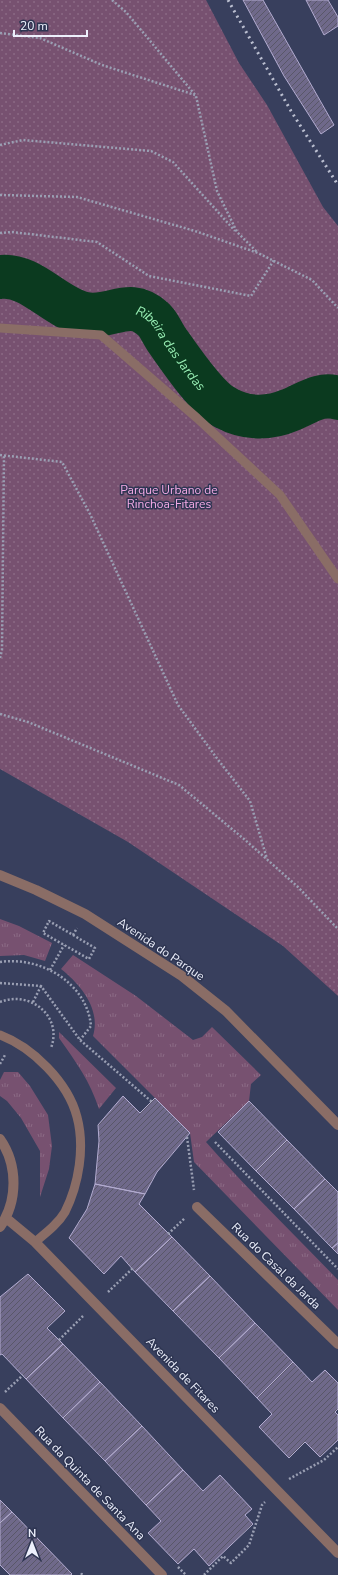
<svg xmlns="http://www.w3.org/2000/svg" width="338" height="1575" font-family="'Nunito Sans',sans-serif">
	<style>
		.grass { fill: url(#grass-tufts) }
		.park { fill: url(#park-dots) }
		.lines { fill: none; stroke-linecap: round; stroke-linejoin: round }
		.river { stroke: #0b3a1f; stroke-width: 44 }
		.building { fill: url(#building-hatch); stroke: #b3acd0 }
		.path { stroke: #9a9fb3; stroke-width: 2.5; stroke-dasharray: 2 2; stroke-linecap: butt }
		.service { stroke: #8a6d66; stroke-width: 9 }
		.minor { stroke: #8a6d66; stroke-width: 10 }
		.rail { stroke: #bbbfd0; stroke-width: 3; stroke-dasharray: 2 4; stroke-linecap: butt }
		.labels { text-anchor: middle; stroke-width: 3; stroke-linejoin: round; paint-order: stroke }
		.park-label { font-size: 12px; fill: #f5aae6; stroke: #2e3552 }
		.street-label { font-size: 12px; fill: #edf0fc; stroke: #2e3552 }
		.water-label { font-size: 13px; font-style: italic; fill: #98eeb4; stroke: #2e3552 }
	</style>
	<defs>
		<pattern id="grass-tufts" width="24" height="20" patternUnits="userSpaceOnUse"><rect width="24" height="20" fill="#775170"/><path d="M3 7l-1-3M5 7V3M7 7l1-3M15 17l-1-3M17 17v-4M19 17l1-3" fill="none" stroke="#8b6a85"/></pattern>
		<pattern id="park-dots" width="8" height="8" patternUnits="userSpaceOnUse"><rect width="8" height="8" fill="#775170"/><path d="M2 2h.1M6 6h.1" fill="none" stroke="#8b6a85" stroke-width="1.8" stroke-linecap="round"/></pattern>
		<pattern id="building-hatch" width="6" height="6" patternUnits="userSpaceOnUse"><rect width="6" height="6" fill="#6f698a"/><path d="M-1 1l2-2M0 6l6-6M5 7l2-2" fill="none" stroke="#595768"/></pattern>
	</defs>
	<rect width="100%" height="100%" fill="#383f5d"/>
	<!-- grass -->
	<path class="grass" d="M0,919L19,926L52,943L45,961L24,955L0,956Z
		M73,955L136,996L193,1040L202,1037L212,1027L261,1075L251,1084L249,1101L206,1142C248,1190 294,1234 338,1280V1310L194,1162L190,1133L93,1036C101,1009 81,985 61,969Z
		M59,1032L116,1088L99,1109C90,1081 76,1062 59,1038Z
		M4,1072H18L30,1086L48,1115L52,1146L49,1169L40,1197V1151L21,1118L7,1101L0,1096V1080Z"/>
	<!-- park -->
	<path class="park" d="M0,0H206L239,63L267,105L323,207L338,226V996L283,946L128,842L0,769Z"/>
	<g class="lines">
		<!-- river -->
		<path class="river" id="s1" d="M0,277C31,273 56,309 85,314C113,319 129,297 153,319C159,324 162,333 167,340C179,357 207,399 226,408C246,419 269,419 290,410C306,404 320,392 338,398"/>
	</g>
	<!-- building -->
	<path class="building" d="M243,0H263L334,125L321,134L284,76Z
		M306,0H328L338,17V26L324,35Z
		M123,1096L140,1113L155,1098L190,1133L157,1172L145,1194L95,1184L99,1141L98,1125Z
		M249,1101L287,1140L256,1171L218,1132Z
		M287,1140L325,1179L294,1209L256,1171Z
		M325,1179L338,1192V1243L332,1248L294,1209Z
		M95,1184L145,1194L139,1204L172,1237L135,1272L121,1256L104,1274L69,1238L87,1209Z
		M172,1237L210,1276L173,1311L135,1272Z
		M338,1243V1254L332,1248Z
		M28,1274L65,1311L47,1328L63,1344L26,1379L2,1354L0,1355V1297Z
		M210,1276L255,1323L219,1358L173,1311Z
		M255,1323L293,1362L257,1398L219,1358Z
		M63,1344L100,1382L63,1418L26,1379Z
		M293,1362L312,1382L325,1370L338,1383V1409L335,1412L338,1415V1440L320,1457L305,1442L289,1458L259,1427L272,1414L257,1398Z
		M100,1382L142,1426L105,1461L63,1418Z
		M142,1426L183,1470L146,1505L105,1461Z
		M183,1470L203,1491L220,1475L252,1509L245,1515L253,1524L209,1566L194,1549L178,1564L148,1533L161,1521L146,1505Z
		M0,1500L12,1512L0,1523Z
		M12,1512L72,1574L71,1575H10L0,1565V1523Z"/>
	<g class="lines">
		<!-- path -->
		<path class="path" d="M112,0L126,12L196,96L217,191L237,232L257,252
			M0,33L40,38L102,65L195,95
			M0,145L23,140L151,151L173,162L235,231
			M0,195L77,197L195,231L258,253L312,280L338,308
			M0,233L12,232L97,242L149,276L251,296L274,260
			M0,455L62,462L90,514L178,705L216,757L250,801L267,859
			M0,658L2,650L4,455
			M0,714L28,722L179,785L244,839L298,887L338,929
			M73,935L95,948L89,959L43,933L49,921L73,935L77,928
			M0,962C41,956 87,983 91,1026L80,1040
			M50,970L64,945
			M0,983L41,986L80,1040L152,1102
			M0,1002C30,990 63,1016 51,1048
			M33,1002L41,986
			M0,1064L5,1055
			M187,1137L194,1190
			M215,1142L338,1269
			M168,1234L185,1218
			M108,1292L133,1268
			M59,1340L83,1316
			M5,1392L23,1375
			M289,1479L324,1460L338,1447
			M178,1567L186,1575
			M81,1575L82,1574L84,1575
			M204,1575L223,1556L231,1563L249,1545L262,1505L265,1502"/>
		<!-- service -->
		<path class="service" d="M0,328L101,335L197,418L280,495L338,579
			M0,1035C32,1047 68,1082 77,1117C85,1147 79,1184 65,1212C58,1224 46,1233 35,1242"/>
		<!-- minor -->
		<path class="minor" d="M0,875L36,890L85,914L182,976L226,1011L338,1125
			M0,1139C18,1165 18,1201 0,1227
			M197,1207L338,1344
			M6,1218L35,1242L338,1553
			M0,1408L162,1575"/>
		<!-- rail -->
		<path class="rail" d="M228,0L291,111L338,185"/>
	</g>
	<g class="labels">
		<!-- park labels -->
		<g class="park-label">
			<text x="169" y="494">Parque Urbano de<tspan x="169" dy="14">Rinchoa-Fitares</tspan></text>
		</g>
		<!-- street labels -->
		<g class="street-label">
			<text transform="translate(161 949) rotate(34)" y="4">Avenida do Parque</text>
			<text transform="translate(276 1266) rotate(44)" y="4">Rua do Casal da Jarda</text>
			<text transform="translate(183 1375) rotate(46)" y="4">Avenida de Fitares</text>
			<text transform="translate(90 1483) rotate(46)" y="4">Rua da Quinta de Santa Ana</text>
		</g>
		<!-- water labels -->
		<g class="water-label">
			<text dy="5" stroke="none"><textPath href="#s1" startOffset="199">Ribeira das Jardas</textPath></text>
		</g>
	</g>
	<!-- north arrow -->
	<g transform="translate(32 1543)" stroke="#2e3552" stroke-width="3" paint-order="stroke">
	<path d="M0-3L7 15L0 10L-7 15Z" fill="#edf0fc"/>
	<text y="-6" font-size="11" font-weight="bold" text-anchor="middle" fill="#edf0fc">N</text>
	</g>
	<!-- scale -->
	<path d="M14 30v6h73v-6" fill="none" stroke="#edf0fc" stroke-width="2"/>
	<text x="20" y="30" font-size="12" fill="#edf0fc" stroke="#2e3552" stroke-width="3" paint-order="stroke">20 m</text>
</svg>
